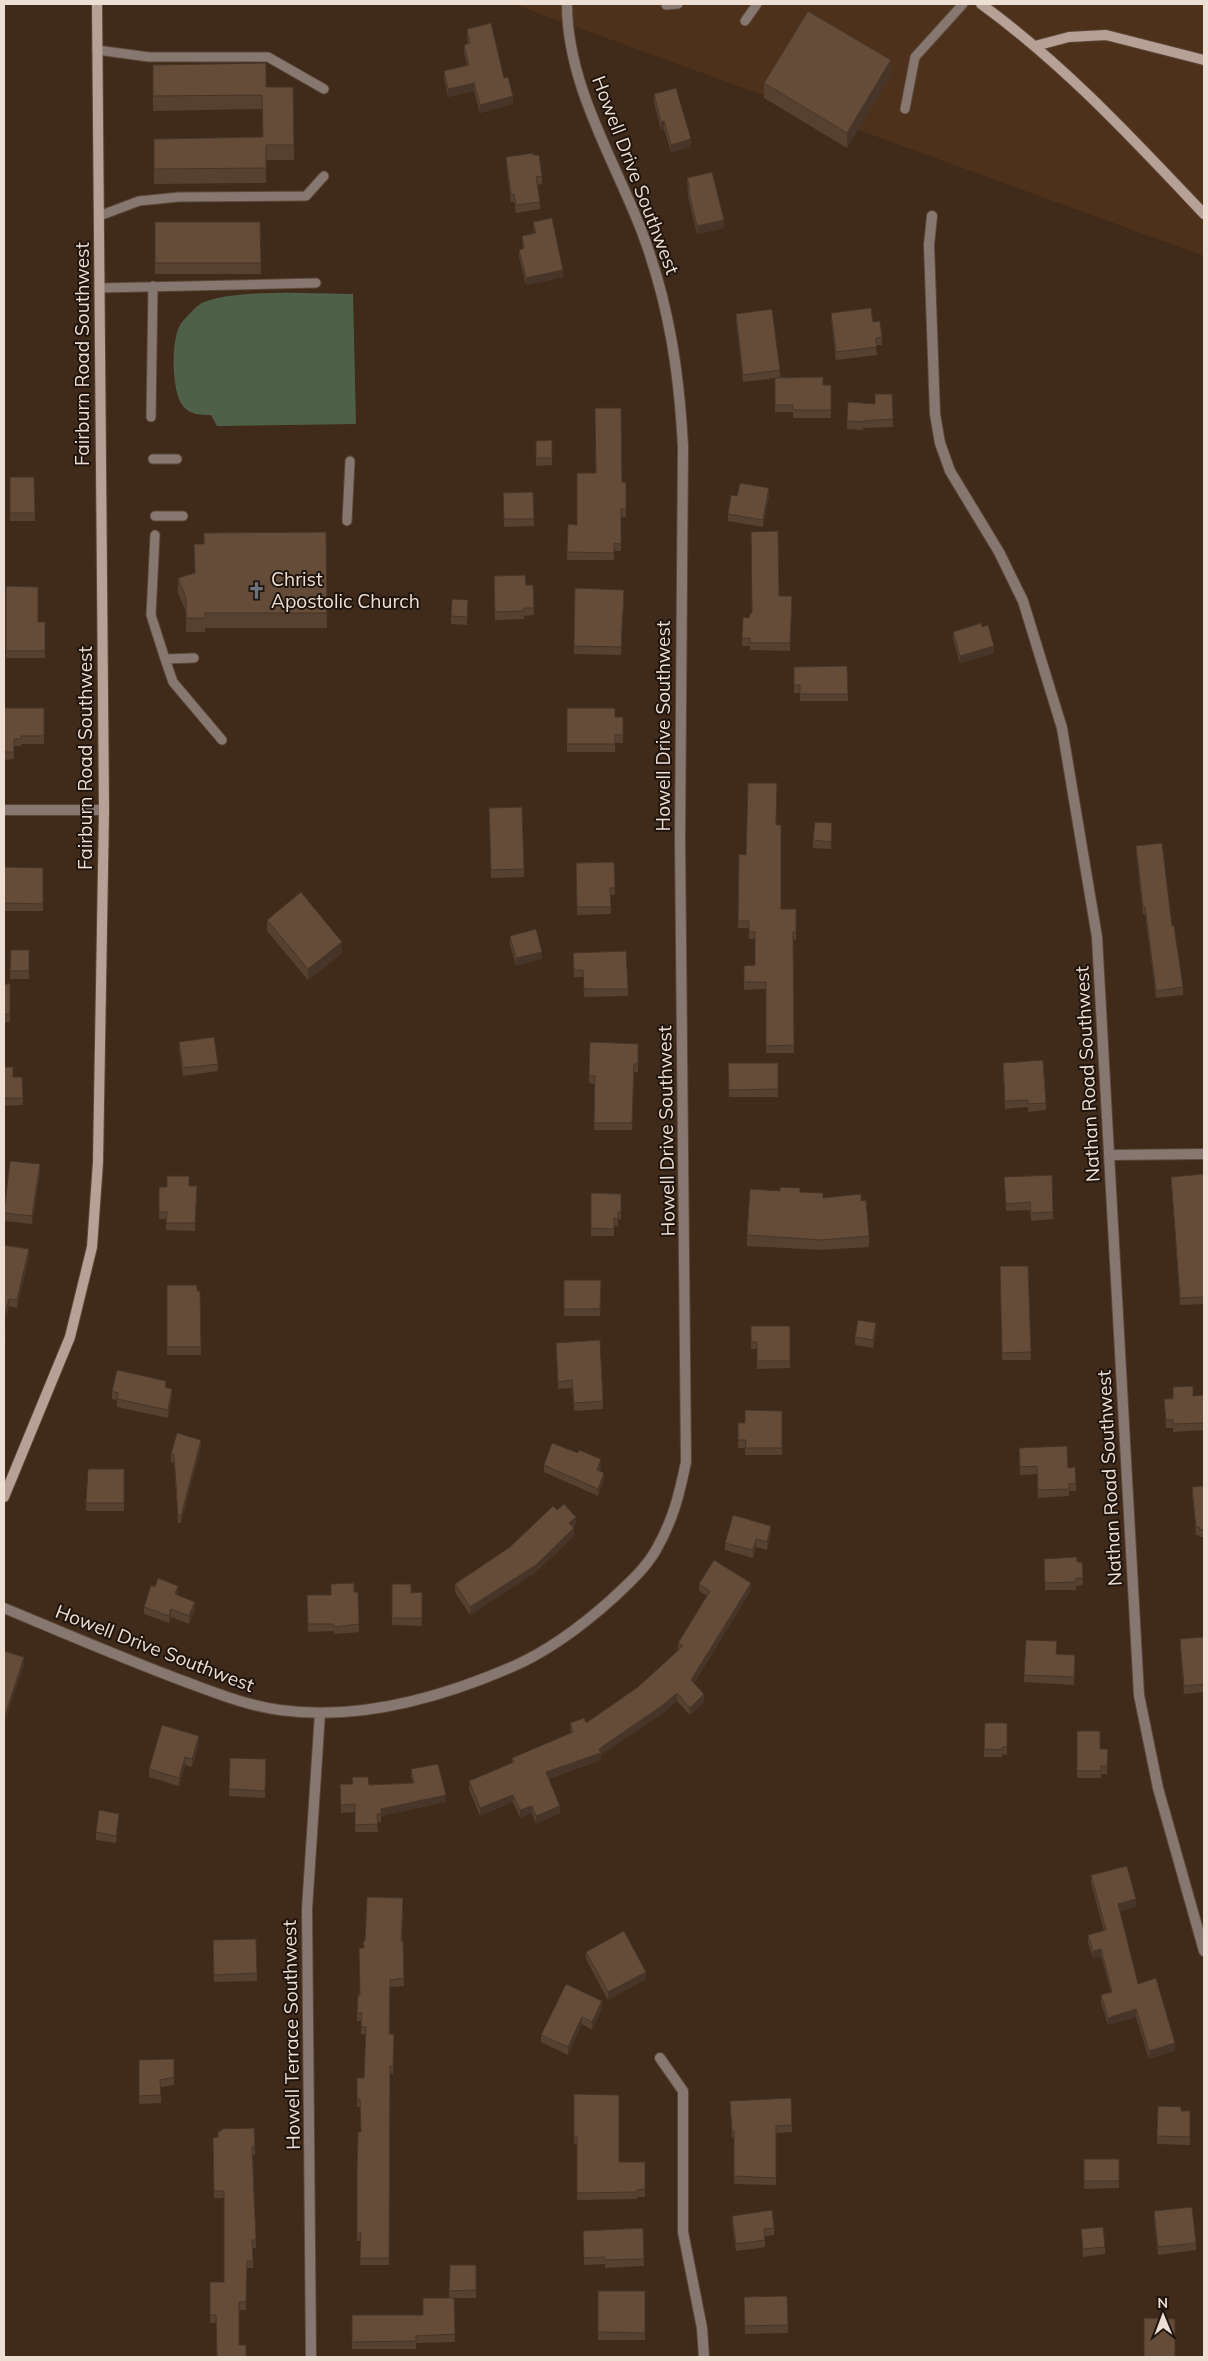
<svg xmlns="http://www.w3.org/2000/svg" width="1208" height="2361" font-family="Mulish,sans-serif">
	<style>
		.built { fill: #4d311a }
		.green { fill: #4e6048 }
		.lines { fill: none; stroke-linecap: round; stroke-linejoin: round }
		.lane-casing { stroke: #5c4737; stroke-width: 11 }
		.street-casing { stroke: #5c4737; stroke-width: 12 }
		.secondary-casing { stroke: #5c4737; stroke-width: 12 }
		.lane { stroke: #867871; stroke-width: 9 }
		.street { stroke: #867871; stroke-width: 10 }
		.secondary { stroke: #b7a196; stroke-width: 10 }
		.wall { fill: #564131 }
		.shaded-wall { fill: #463528 }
		.building { fill: #644c39; stroke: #463528 }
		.labels { text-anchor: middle; stroke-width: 4; stroke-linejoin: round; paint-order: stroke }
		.street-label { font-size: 19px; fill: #eedfd4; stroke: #1f150e }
		.poi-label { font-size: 19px; fill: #eedfd4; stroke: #1f150e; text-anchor: start }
	</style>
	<rect width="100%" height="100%" fill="#402a19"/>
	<!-- built -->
	<path class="built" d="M513,4H1204V256Z"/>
	<!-- green -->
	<path class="green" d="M353,294L356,424L217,426L211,415C201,415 190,415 183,406C171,391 171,341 180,325C184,319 196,306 202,303C234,288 315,294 353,294Z"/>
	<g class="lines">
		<defs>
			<path id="lane" d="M666,5L678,4
				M745,21L757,4
				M97,50L149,57H268L324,89
				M905,109L915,57L963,4
				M99,216L139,201L179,197L306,196L324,176
				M99,288L316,283
				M151,417L153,286
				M153,459H177
				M155,516H183
				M347,521L350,461
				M155,535L151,615L165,659L173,682L222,740
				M165,659L194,658"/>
			<path id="street" d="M932,216L929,245L935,414L940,443L950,471L999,552L1023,601L1062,728L1097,937L1139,1695L1158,1788L1204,1951
				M4,810H104
				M1109,1155L1204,1154
				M4,1608C64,1633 124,1659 186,1682C216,1693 248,1706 280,1710C358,1721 443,1697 514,1666C550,1650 583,1625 612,1599C628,1584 645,1569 656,1550C673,1520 679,1496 686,1462L680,839L683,447C679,371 669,304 642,232C614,159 567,85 567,4
				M660,2058L683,2091V2232L702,2328L704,2357
				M311,2357L307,1909L320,1713"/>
			<path id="secondary" d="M981,4C1064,64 1134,140 1204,214
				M1035,46L1069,37L1106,35L1204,60
				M4,1497L70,1337L92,1247L98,1162L104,810L97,4"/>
		</defs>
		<!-- lane casing -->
		<use href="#lane" class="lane-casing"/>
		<!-- street casing -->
		<use href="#street" class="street-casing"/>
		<!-- secondary casing -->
		<use href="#secondary" class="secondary-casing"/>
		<!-- lane -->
		<use href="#lane" class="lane"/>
		<!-- street -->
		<use href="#street" class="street"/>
		<!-- secondary -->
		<use href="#secondary" class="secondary"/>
	</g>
	<!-- wall -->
	<path class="wall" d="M467,29L504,78L513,104L480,113L474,91L448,97L444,78V71L467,65L464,52V45L468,43L467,37Z
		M153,65L266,87L294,145V160H266V183L154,184V139L263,137L262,109L153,111Z
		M891,75L847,148L764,98V83Z
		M654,94L691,147L671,152L664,129L661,130L654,102Z
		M533,155L542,176V184L537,185L540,202V209L516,213L514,202H511L506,164V157Z
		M687,178L724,228L697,234L688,196Z
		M155,222H260L261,274H155Z
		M533,222L563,277L526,285L519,257V250L523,249L522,236L534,233Z
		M831,313L873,322L882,337V345H876L877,355L836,360L831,320Z
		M736,314L780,370V377L823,385H831V418H793V412H775V378L743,382L736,321Z
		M892,394L893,427L863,428V430L847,429V421Z
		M552,440V465L536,466V441Z
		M10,477H34L35,521H10Z
		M622,482H626V517H621V551H614V560H567L568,524L577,525Z
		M533,492L534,526L504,527L503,493Z
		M737,496H769L763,527L728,521V514Z
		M326,532L327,628H205V632H186V612L178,593V578L195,573L194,544H204Z
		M494,584L533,585L534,615L524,616V619L495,620Z
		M6,586L38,622H45V658H6Z
		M575,588L624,597L621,655L574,654Z
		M779,596H792L790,651L750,650V646H742L743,617L749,618L752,613Z
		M468,608L467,625L451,624V616Z
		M953,632L994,653L960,663L953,639Z
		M847,666L848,701H800V693H794V667Z
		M4,708H44V744H21V746H14V759L4,760Z
		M567,708L615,717H623V743H615V752H567Z
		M522,807L524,877L491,878L489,808Z
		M777,825L781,909H796V940H793L794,1053H766V989L744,990V966L755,965V939H749V928H738L739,854L746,855Z
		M832,831L831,849L813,848V840Z
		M1136,846L1172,926L1183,987V995L1156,998L1145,914H1143L1136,854Z
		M614,862L615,895H611V914L577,915L576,863Z
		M4,867L43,868V911H4Z
		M267,920L342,953L308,980L267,931Z
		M510,936L542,959L516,966L510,944Z
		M11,950H29V979H10Z
		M573,953L628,989V996L584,997L583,977H574Z
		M4,984H10V1022H4Z
		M179,1042L218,1064V1071L183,1076L179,1049Z
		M590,1042L638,1044V1072H634L632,1130H594L595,1084L589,1083Z
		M728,1063H778V1097H729Z
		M1003,1063L1046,1103V1110L1028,1112V1107L1005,1109Z
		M4,1067L13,1077L23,1098V1105L4,1106Z
		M40,1172L32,1224L4,1221V1213Z
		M1204,1174V1304L1180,1305L1171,1177Z
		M1004,1177L1053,1212V1219L1031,1221L1030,1210L1006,1211Z
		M189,1186L197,1194L195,1231L166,1230V1219H159V1187Z
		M800,1192L823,1198L861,1201L869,1236V1247L821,1250L747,1246V1235Z
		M591,1193L621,1194V1219H618V1226H614V1236H591Z
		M4,1245L29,1257L17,1308L9,1306L4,1325Z
		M1000,1266H1028L1031,1360H1002Z
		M564,1280H601L600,1316H564Z
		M167,1285L200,1291L201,1355H167Z
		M751,1326H790V1368L757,1369V1349H751Z
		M876,1331L873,1348L855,1345V1337Z
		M556,1343L603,1401V1409L574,1411L572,1388L558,1389Z
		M166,1387L172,1397L168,1418L117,1407V1400L112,1399V1391Z
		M1204,1395V1430L1173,1432V1428H1166L1164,1399Z
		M782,1411V1455H745V1448H738V1423H745Z
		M201,1447L181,1523H178L174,1463L171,1462V1454Z
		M1019,1448L1068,1468L1076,1483V1491H1069V1496L1038,1498L1037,1474L1020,1475Z
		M544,1465L601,1467L600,1471L604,1480L598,1496L544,1472Z
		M124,1469V1511H86V1503Z
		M1204,1486V1537H1200L1199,1535H1196L1192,1494V1487Z
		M557,1510L576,1524L573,1527L574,1536L536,1572L470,1615L455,1592V1584L510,1547Z
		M771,1533L767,1550L756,1547L753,1558L725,1550V1543Z
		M1044,1559L1082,1562L1083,1585L1076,1586V1590H1045Z
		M392,1584L411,1593L422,1592V1626L392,1625Z
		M699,1584L751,1590L694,1683L704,1702L690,1715L677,1701L663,1713L601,1755V1760L549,1779L560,1813L536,1824L532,1813L520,1818L513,1802L480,1816L469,1789V1781L512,1763V1758L571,1733L570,1723H586L638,1687L678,1650V1643L707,1596L699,1591Z
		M358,1592L359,1632L334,1634V1631L308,1632L307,1595H331Z
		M178,1593V1595L195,1609L189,1624L171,1617L169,1623L144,1614V1607Z
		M1204,1637V1692L1184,1694L1180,1646V1639Z
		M1026,1640L1056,1654L1075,1655L1074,1685L1024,1682Z
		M1007,1723V1755L1002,1754V1757H984V1749Z
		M1077,1731L1100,1749H1108L1107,1774H1101V1778H1077Z
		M199,1744L192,1767L185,1765L179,1786L149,1777V1769Z
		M266,1767L265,1798L229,1796V1789Z
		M411,1769L446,1802L381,1816V1822H377L378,1832H355V1812L341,1813L340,1784H352V1777L369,1785L413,1783L411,1777Z
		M119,1821L116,1843L96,1840V1832Z
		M1091,1875L1136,1907L1120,1911L1138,1984L1175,2051L1149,2059L1136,2017L1108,2025L1101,2003V1995L1111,1992L1101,1956L1093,1958L1088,1942V1935L1104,1931L1091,1883Z
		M403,1906L402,1941H403L404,1986L390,1987V2034H394L393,2074L390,2073L389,2265H360L361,2241H357V2170L361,2132L360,2107H357V2078H364L366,2034H361V2021H357V2013L365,1941Z
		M213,1940L257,1973V1981L214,1982Z
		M586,1952L646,1979L608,2000L586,1959Z
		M602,2009L592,2030L582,2024L568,2055L541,2042V2035Z
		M174,2059V2085L161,2087V2103L139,2104V2060Z
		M574,2094L619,2162H645V2197H637V2199L577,2200V2144H574Z
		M730,2101L792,2125V2132L776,2133V2185L734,2184V2138H732Z
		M1158,2106L1181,2111H1190V2145L1157,2144Z
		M254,2128L255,2155H253L256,2248H253V2268H247L246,2310H239V2345L216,2323H210V2282H224V2198H214L213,2138L218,2137Z
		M1084,2159H1119V2188L1084,2189Z
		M1154,2211L1196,2243V2250L1158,2255L1154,2219Z
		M732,2216L774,2228V2235L765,2236V2247L736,2251L732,2223Z
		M643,2228L644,2266L605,2268V2264L584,2265L583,2231Z
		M1081,2229L1105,2247V2254L1083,2257Z
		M450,2265H476V2298H454L455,2342L416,2343V2349H352V2315H423L449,2298Z
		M598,2291H645V2340H598Z
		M787,2296L788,2333L745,2334L744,2297Z"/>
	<!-- shaded-wall -->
	<path class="shaded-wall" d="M891,60V75L847,148V133Z
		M474,83V91L448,97V89Z
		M513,96V104L480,113V105Z
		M664,121V129L661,130V122Z
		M691,139V147L671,152V145Z
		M724,220V228L697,234V226Z
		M563,270V277L526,285V278Z
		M769,488V496L763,527V520Z
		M624,590V597L621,655V647Z
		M994,646V653L960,663V656Z
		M342,942V953L308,980V969Z
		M542,952V959L516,966V958Z
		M40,1164V1172L32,1224V1216Z
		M29,1249V1257L17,1308V1300Z
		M9,1299V1306L4,1325V1318Z
		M876,1323V1331L873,1348V1340Z
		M6,1335V1342L4,1349V1341Z
		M172,1389V1397L168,1418V1410Z
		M201,1440V1447L181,1523V1516Z
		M601,1459V1467L597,1477V1470Z
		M604,1473V1480L598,1496V1489Z
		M576,1517V1524L569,1531V1523Z
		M771,1526V1533L767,1550V1542Z
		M574,1528V1536L536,1572L470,1615V1607Z
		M756,1539V1547L753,1558V1550Z
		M751,1583V1590L691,1687V1680Z
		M178,1586V1593L175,1602V1594Z
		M195,1602V1609L189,1624V1616Z
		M171,1609V1617L169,1623V1616Z
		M24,1657V1665L4,1726V1719Z
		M677,1693V1701L663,1713L601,1755V1760L546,1780V1772L599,1749Z
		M704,1694V1702L690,1715V1708Z
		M199,1736V1744L192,1767V1759Z
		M185,1757V1765L179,1786V1778Z
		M446,1795V1802L381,1816V1809Z
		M513,1795V1802L480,1816V1808Z
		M532,1806V1813L520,1818V1810Z
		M560,1806V1813L536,1824V1816Z
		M119,1814V1821L116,1843V1836Z
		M1136,1899V1907L1118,1912V1904Z
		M1101,1949V1956L1093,1958V1951Z
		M646,1972V1979L608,2000V1992Z
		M602,2001V2009L592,2030V2022Z
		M1136,2009V2017L1108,2025V2018Z
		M582,2017V2024L568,2055V2047Z
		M1175,2043V2051L1149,2059V2051Z"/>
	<!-- building -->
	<path class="building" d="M808,11L891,60L847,133L764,83Z
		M491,23L504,78L508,77L513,96L480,105L474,83L448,89L444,71L469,65L464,45L470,43L467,29Z
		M266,63V87H293L294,145H266V168L154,169V139L263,137L262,95L153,96V65Z
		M676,88L691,139L671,145L664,121L661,122L654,94Z
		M533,153V155H539L542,176L536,177L540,202L516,205L514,194L511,195L506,157Z
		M712,172L724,220L697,226L688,189L690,188L687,178Z
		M552,218L563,270L526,278L519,250L524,248L522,236L536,233L533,222Z
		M155,222H260L261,263H155Z
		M871,308L873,322L880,321L882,337L876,338L877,347L836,352L831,313Z
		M772,309L780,370L743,375L736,314Z
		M823,377V385H831V410H793V405H775V378Z
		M875,394H892L893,419L863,421V422L847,421L848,402L875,404Z
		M595,408H621L622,482H626V509H621V544L614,543V553L567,552L568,524L577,525V473H596Z
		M552,440V458H536V441Z
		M10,477H34L35,513H10Z
		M740,483L769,488L763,520L728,514L731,495L737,496Z
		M533,492L534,519H504L503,493Z
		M778,531L779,596H792L790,643H750V638H742L743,617L749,618L750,614L752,613L751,532Z
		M326,532L327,613H205V618H186V598L178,578L195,573L194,544H204V533Z
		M525,575L526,585H533L534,608H524V611L495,612L494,576Z
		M6,586L38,587V622H45V651H6Z
		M575,588L624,590L621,647L574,646Z
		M452,599L468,600L467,617L451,616Z
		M981,623L982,627L988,625L994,646L960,656L953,632Z
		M847,666L848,694H800V685H794V667Z
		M4,708H44V736H21V739H14V752H4Z
		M567,708H615V717H623V735H615V744H567Z
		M748,783H777L776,825H781V909H796V932H793L794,1045L766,1046V982H744V966L755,965V932H749V921H738L739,854L746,855Z
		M522,807L524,869L491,870L489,808Z
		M815,822L832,823L831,842L813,840Z
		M1162,843L1172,926H1174L1183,987L1156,991L1145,907H1143L1136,846Z
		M614,862L615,888H610L611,907H577L576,863Z
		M4,867L43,868V904L4,903Z
		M301,892L342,942L308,969L267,920Z
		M536,929L542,952L516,958L510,936Z
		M11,950H29V971H10Z
		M626,951L628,989H584L583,970H574L573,953Z
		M4,984H10V1014H4Z
		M214,1037L218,1064L183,1068L179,1042Z
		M590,1042L638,1044V1064H634L632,1123H594L595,1076H589Z
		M1043,1060L1046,1103L1028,1104V1100L1005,1101L1003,1063Z
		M728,1063H778V1089L729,1090Z
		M4,1067H13V1077H22L23,1098H4Z
		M10,1161L40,1164L32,1216L4,1213Z
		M1204,1174V1297L1180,1298L1171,1177Z
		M1052,1175L1053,1212L1031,1213L1030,1202L1006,1204L1004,1177Z
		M167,1176H189V1186H197L195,1223H166L167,1212H159V1187H167Z
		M780,1187L800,1188V1192L823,1193V1198L861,1194V1201L866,1200L869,1236L821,1240L747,1235L750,1189L780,1191Z
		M591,1193L621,1194V1212H618V1219L614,1218V1229L591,1228Z
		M4,1245L29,1249L17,1300L9,1299L4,1318Z
		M1000,1266H1028L1031,1352L1002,1353Z
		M564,1280H601L600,1309H564Z
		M167,1285H197V1291H200L201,1347H167Z
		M858,1320L876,1323L873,1340L855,1337Z
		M751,1326H790V1361H757V1342H751Z
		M4,1334L6,1335L4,1341Z
		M600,1340L603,1401L574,1403L572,1380L558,1382L556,1343Z
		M117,1370L166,1381L165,1387L172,1389L168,1410L117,1399L118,1393L112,1391Z
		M1193,1386V1396L1204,1395V1423L1173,1424V1420H1166L1164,1399H1173V1387Z
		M745,1410L782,1411V1448H745L746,1440H738V1423H745Z
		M177,1433L201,1440L181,1516L178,1515L174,1455L171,1454Z
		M552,1443L578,1453L579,1450L601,1459L597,1470L604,1473L598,1489L544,1465Z
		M1067,1446L1068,1468L1075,1467L1076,1483L1069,1484V1489L1038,1490L1037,1466L1020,1467L1019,1448Z
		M88,1469H124V1503H86Z
		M1204,1486V1529L1200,1530L1199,1527H1196L1192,1487Z
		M564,1504L576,1517L569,1523L574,1528L536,1565L470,1607L455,1584L510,1547L553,1506L557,1510Z
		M733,1515L771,1526L767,1542L756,1539L753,1550L725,1543Z
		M1077,1557V1562H1082L1083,1578H1076V1582L1045,1583L1044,1559Z
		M714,1560L751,1583L691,1680L704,1694L690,1708L677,1693L663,1705L599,1749L601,1753L546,1772L560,1806L536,1816L532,1806L520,1810L513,1795L480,1808L469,1781L514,1762L512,1758L573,1732L570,1723L584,1718L586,1723L638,1687L683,1646L678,1643L710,1591L699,1584Z
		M158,1578L178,1586L175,1594L195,1602L189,1616L171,1609L169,1616L144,1607L151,1585L155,1587Z
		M354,1583V1592H358L359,1624L334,1627V1624H308L307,1595H331V1584Z
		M392,1584H411V1593L422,1592V1618H392Z
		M1204,1637V1684L1184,1686L1180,1639Z
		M1026,1640L1057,1641L1056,1654L1075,1655L1074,1677L1024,1675Z
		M4,1651L24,1657L4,1719Z
		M985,1723H1007V1747H1002V1750L984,1749Z
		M162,1725L199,1736L192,1759L185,1757L179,1778L149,1769Z
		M1077,1731H1100V1749H1108L1107,1766H1101V1771H1077Z
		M230,1758L266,1759L265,1791L229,1789Z
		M438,1764L446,1795L381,1809V1814H377L378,1824L355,1825V1804L341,1805L340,1784H353L352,1777H368L369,1785L414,1783L411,1769Z
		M99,1810L119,1814L116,1836L96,1832Z
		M1127,1866L1136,1899L1118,1904L1138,1984L1156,1978L1175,2043L1149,2051L1136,2009L1108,2018L1101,1995L1112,1992L1101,1949L1093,1951L1088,1935L1106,1930L1091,1875Z
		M367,1897L403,1898L401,1941H403L404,1978L390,1980L389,2034H394L393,2066H390L389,2258H360L361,2233H357V2170L358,2132H361L360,2099L357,2100V2078H364L366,2027H361L362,2013H357L358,1995H360L359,1948H364L363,1941H365Z
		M624,1931L646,1972L608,1992L586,1952Z
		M256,1939L257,1973L214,1975L213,1940Z
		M566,1984L602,2001L592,2022L582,2017L568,2047L541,2035Z
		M174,2059V2077L160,2080L161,2095L139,2096V2060Z
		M574,2094L619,2095V2162H645V2189L637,2190V2192L577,2193V2137H574Z
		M791,2098L792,2125L776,2126V2178L734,2176V2131H732L730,2101Z
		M1158,2106L1181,2107V2111H1190V2137L1157,2136Z
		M254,2128L255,2147H252L256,2240H252L253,2261H247L246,2302H239V2345H246V2357H217L216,2315H210V2282H224V2191H214L213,2138L218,2137V2131H221V2129Z
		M1084,2159H1119V2181H1084Z
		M1192,2207L1196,2243L1158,2247L1154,2211Z
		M772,2210L774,2228L764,2229L765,2240L736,2244L732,2216Z
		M1103,2227L1105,2247L1083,2249L1081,2229Z
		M643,2228L644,2259L605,2260V2257L584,2258L583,2231Z
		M450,2265H476V2290L449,2291Z
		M598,2291H645V2333L598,2332Z
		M787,2296L788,2325L745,2326L744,2297Z
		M423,2298H454L455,2334L416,2336V2341L352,2342V2315H423Z
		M1144,2318L1175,2319V2357H1144Z"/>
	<!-- icons -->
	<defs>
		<symbol id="church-bare" viewBox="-9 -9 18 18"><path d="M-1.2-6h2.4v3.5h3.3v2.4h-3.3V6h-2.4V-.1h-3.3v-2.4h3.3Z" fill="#6b7280" stroke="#1f150e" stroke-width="2.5" paint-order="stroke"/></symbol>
	</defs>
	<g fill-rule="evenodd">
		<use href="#church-bare" x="244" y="578" width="25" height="25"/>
	</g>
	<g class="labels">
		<!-- street labels -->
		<g class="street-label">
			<text transform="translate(636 175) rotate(69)" y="7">Howell Drive Southwest</text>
			<text transform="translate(82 354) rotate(-90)" y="7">Fairburn Road Southwest</text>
			<text transform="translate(663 726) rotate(-90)" y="7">Howell Drive Southwest</text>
			<text transform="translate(85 758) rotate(-90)" y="7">Fairburn Road Southwest</text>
			<text transform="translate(1087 1074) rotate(-93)" y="7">Nathan Road Southwest</text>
			<text transform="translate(666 1131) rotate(-91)" y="7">Howell Drive Southwest</text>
			<text transform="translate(1109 1478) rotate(-93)" y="7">Nathan Road Southwest</text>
			<text transform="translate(155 1648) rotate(21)" y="7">Howell Drive Southwest</text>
			<text transform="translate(291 2035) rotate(-91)" y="7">Howell Terrace Southwest</text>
		</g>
		<!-- poi labels -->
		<g class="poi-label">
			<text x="271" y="586">Christ<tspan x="271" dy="22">Apostolic Church</tspan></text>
		</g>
	</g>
	<!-- border -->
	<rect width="1208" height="2361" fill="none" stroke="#eedfd4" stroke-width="10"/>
	<!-- north arrow -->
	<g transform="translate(1163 2316) rotate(359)" stroke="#1f150e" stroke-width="4" paint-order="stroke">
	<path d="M0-4L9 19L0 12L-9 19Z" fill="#eedfd4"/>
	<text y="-8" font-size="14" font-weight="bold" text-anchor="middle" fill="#eedfd4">N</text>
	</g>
</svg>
